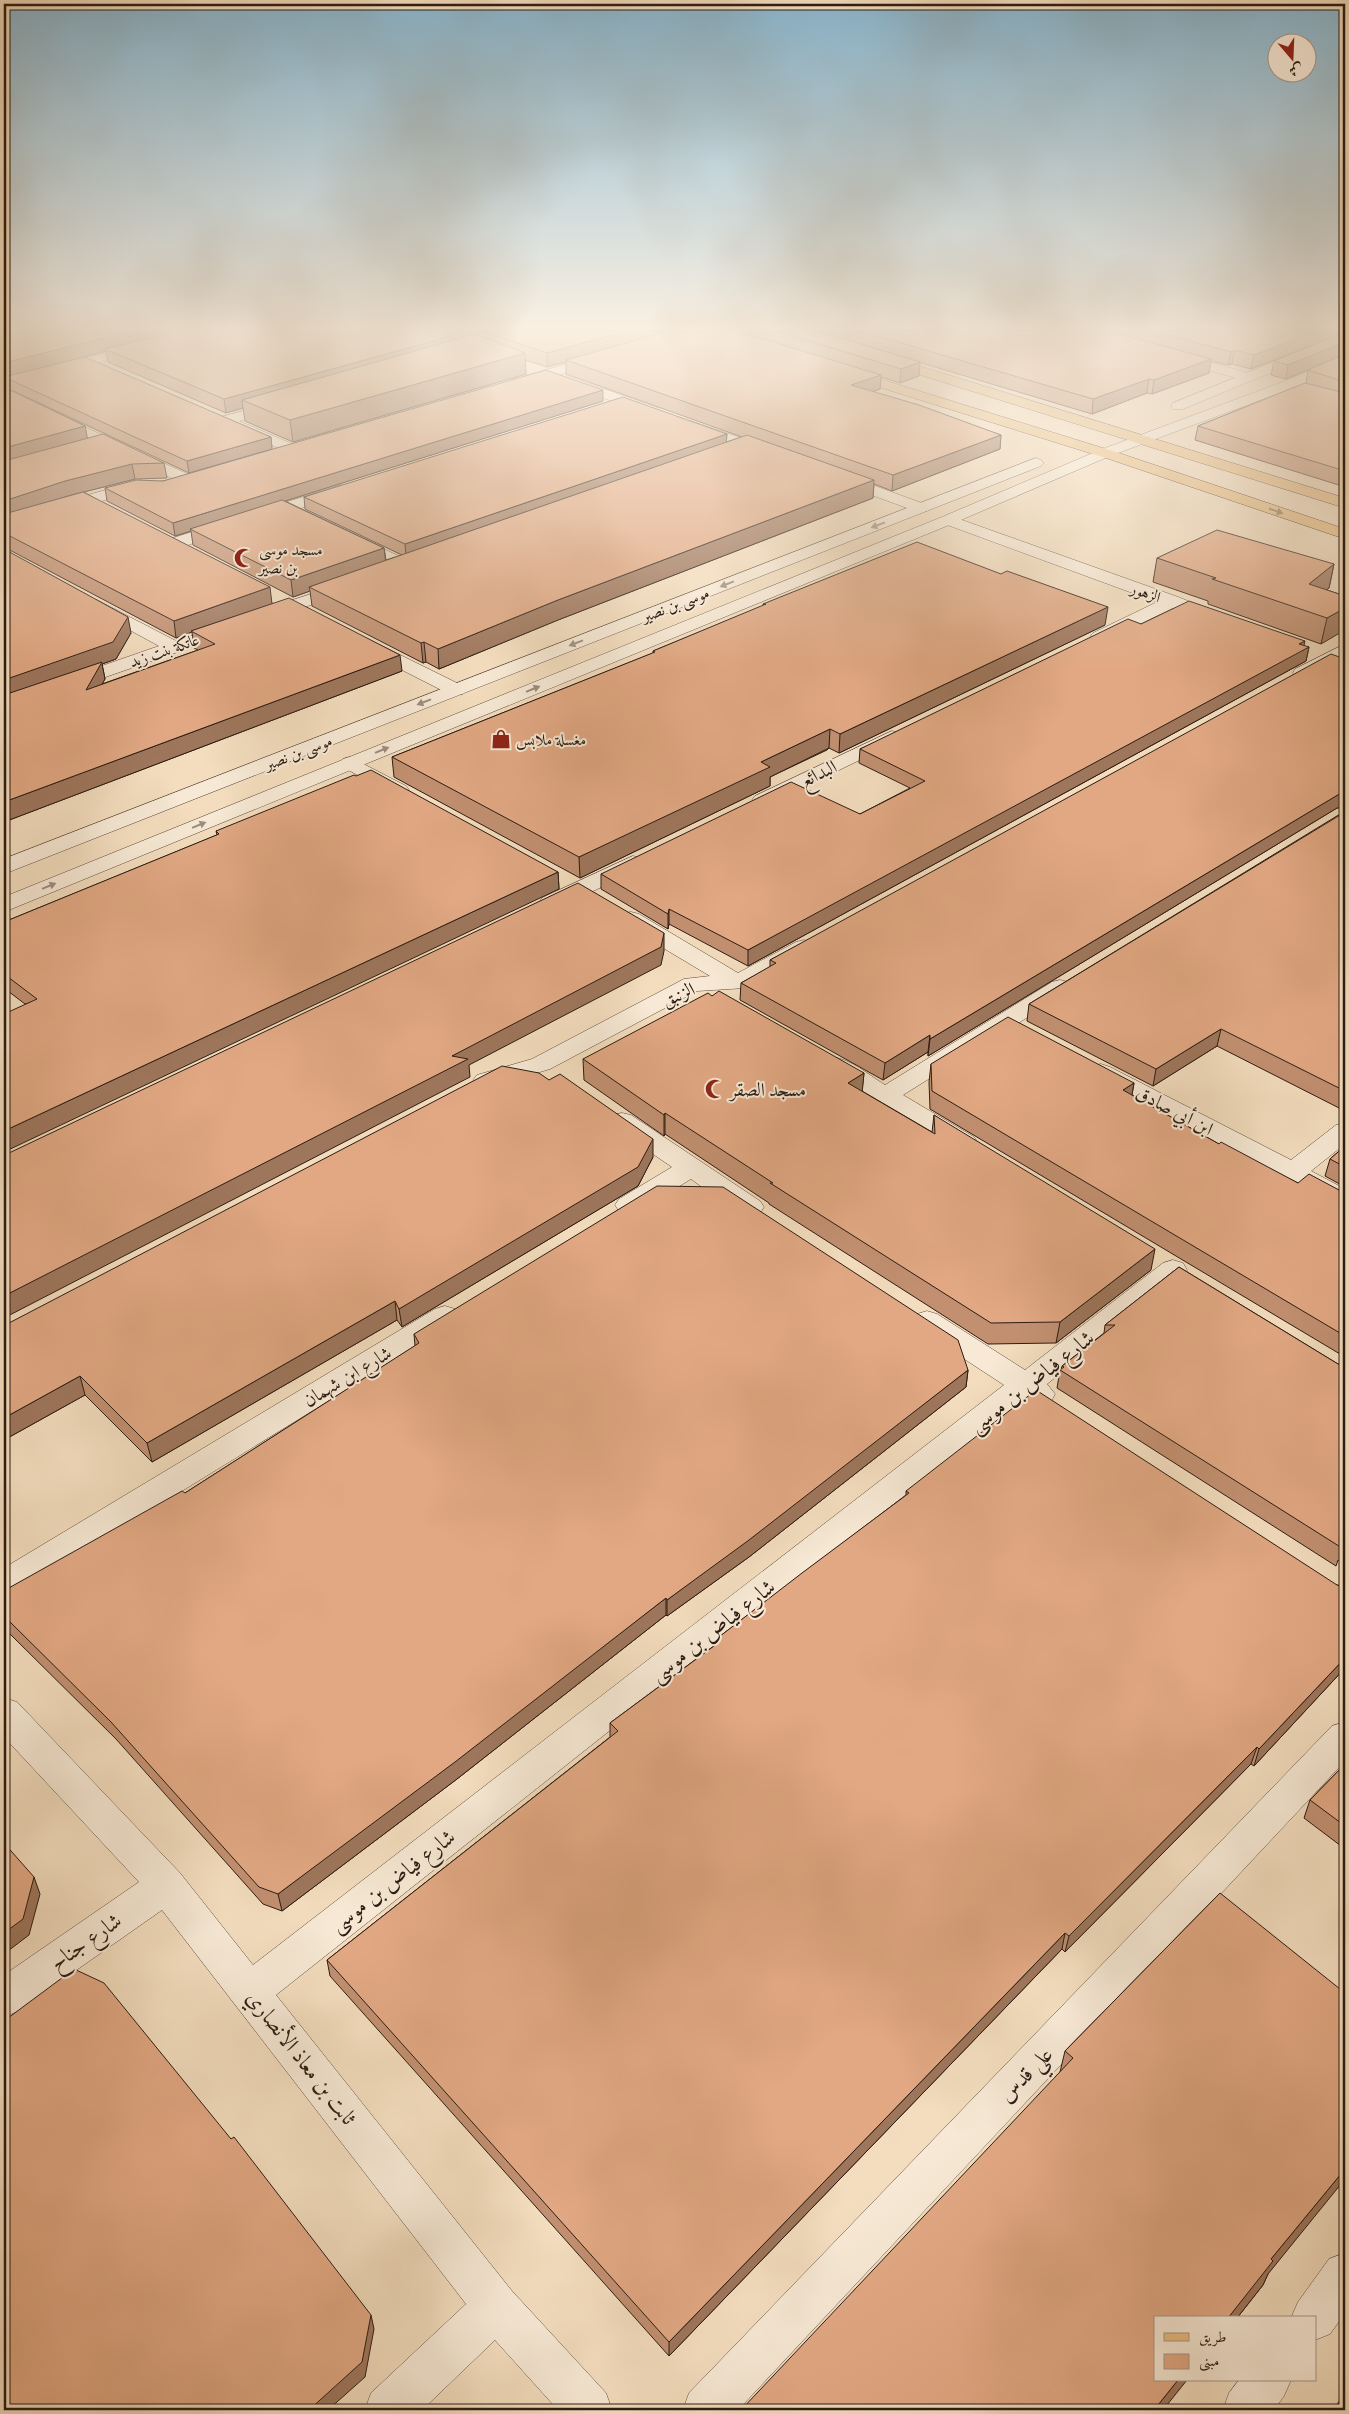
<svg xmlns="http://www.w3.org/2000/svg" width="1349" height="2414" font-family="'IM FELL Great Primer',Amiri,serif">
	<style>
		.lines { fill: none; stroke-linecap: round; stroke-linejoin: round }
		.minor-casing { stroke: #5e4c3e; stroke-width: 1 }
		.tertiary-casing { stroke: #5e4c3e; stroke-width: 1 }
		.primary-casing { stroke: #2c1c13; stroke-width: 1 }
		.minor { fill: #f7e9d5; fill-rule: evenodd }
		.tertiary { fill: #f7e9d5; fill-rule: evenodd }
		.primary { fill: #eabe7f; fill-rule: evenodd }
		.wall { fill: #c29071; stroke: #2c1c13 }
		.shaded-wall { fill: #9e765c; stroke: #2c1c13 }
		.building { fill: #e1a883; stroke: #2c1c13 }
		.oneway { fill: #8b6d49 }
		.oneway2 { fill: #9c8d7e }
		.labels { text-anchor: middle; stroke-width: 4; stroke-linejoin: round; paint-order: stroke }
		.far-poi-label { font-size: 16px; fill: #2c1c13; stroke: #f7e9d5; text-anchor: start }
		.far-street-label { font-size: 16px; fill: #2c1c13; stroke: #f7e9d5 }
		.street-label { font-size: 19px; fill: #2c1c13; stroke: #f7e9d5 }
		.poi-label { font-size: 19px; fill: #2c1c13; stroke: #f7e9d5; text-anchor: start }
		.near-street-label { font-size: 22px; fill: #2c1c13; stroke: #f7e9d5 }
	</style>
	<rect width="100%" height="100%" fill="#f3ddbe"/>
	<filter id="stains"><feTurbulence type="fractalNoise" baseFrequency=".004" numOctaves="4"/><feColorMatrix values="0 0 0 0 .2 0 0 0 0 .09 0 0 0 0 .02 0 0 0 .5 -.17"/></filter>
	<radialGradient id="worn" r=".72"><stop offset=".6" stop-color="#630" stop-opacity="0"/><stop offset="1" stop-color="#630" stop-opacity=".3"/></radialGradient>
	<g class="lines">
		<defs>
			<path id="minor" d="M192,331H214L212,334L4,387V379Z
				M1173,352L1252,374L1254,377L1247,381L1168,359L1166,356L1168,353Z
				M602,354L609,358L607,361L516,387L509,383L511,380Z
				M567,376L658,408L660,411L653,415L648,414L562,383L560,380Z
				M280,401L287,405L285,408L239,421L297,446L300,449L297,452H287L233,428L232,423L226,424L219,420L221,417Z
				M52,412L194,477L196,480L188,485L182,483L47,419L45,416Z
				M691,421L774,449L777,452L769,457L764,455L686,428L684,425Z
				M837,472L927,505L929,508L927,511H915L831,480L829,477Z
				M141,480L147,482L149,485L147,488L4,529V519Z
				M341,485L347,487L349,490L347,493L179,548H167L165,544L167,540Z
				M948,515L1178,597L1188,601L1191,605L1188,609L1182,610L1173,608L1105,641H1093L1090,637L1093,633L1157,602L942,523L940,520Z
				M351,535L413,562L416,566L413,570H401L345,544L343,540L345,536Z
				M345,583L351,584L354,588L351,592L265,620L259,619L256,615L259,611Z
				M97,600L176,641L227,624L233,625L236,629L233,633L4,712V700L159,646L91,609L88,605L91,601Z
				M368,639L463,686L466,690L463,694H449L361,649L359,645L361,641Z
				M1345,644V656L1309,677H1295L1293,673L1295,669Z
				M892,731L899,733L902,737L899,741L769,804L762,806L755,804L752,800L755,796Z
				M350,757L406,786L409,790L406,794L399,796L392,794L343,767L340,763L343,759Z
				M633,856L641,858L644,863L641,868L558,908L550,910L542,908L539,903L542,898Z
				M631,912L639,914L738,973L796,942L804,940L812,942L816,947L812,952L746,988L697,991L550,1069L486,1088L477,1085L473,1080L477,1075L532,1059L684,979L710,976L623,924L620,919L623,914Z
				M1060,980L1068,982L1072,987L1068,992L903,1095L974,1137L978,1143L974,1149L965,1151L956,1149L821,1068L817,1063L821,1058C843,1052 867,1074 885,1085L1052,982Z
				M1101,1064L1110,1067L1291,1160L1336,1125L1345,1123V1144L1311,1171L1345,1189V1209L1335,1206L1092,1077L1088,1072L1092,1067Z
				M622,1113L631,1115L760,1201L764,1207L760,1213C736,1220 710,1192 691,1179L639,1211L629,1214L619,1211L615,1205L619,1199L672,1167L613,1127L609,1121L613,1115Z
				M1173,1260L1183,1263L1187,1270L1183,1277L1047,1384L1055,1394L1051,1402L1040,1405L1027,1400L276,1995L512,2291L606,2393L612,2410H558L495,2340L422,2410H365L371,2393L466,2304L162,1910L18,2011L4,2017V1975L139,1882L4,1737V1698L17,1702L180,1873L253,1965L1004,1385L917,1328L912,1321L917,1314L927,1311L937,1314L1025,1370L1163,1263Z
				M445,1306L455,1309L460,1316L455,1323L16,1593L4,1597V1568L435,1309Z
				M1345,1722V1761L738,2410H683L689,2393L1332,1726Z
				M1345,2253V2313L1330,2334L1315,2340V2318H1291L1298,2302L1329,2259Z
				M1239,2380H1291L1284,2396L1274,2410H1223L1229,2393Z"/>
			<path id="tertiary" d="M1345,333V342L1183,409H1173L1171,406L1173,403Z
				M1345,356V365L1290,389L1110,456L954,523L4,912V897L942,517L1100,450L1280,383Z
				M1036,458L1041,460L1044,463L1041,466L4,874V859Z"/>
			<path id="primary" d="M884,355L1345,498V508L879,362L877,359L879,356Z
				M845,368L1119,453L1345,529V539L1109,459L840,375L838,372L840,369Z"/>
		</defs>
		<!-- minor casing -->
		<use href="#minor" class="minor-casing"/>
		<!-- tertiary casing -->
		<use href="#tertiary" class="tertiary-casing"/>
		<!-- primary casing -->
		<use href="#primary" class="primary-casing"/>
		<!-- minor -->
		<use href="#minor" class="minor"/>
		<!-- tertiary -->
		<use href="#tertiary" class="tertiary"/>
		<!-- primary -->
		<use href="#primary" class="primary"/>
	</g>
	<!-- wall -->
	<path class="wall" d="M4,331L455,335V340L463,338L443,331H1345V354L1286,379L1271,375L1274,361L1326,339L1251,369L1232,364L1228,365L1211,361L1209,373L1152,394L1147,393L1092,414L915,361L919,376L900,383L881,377L880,389L873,392L1001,435L1000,449L892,491L874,484L873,498L558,620L439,669L426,662L423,663L312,606L310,591L293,597L193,545L191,531L175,536L107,501L105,488L163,481L603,401L285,501L384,548L386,560L402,555L305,509L304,497L727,434L726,442L742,437L566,374V362L547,367L525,360L526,374L293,442L245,421L243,408L226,413L108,362L106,351L51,365L271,437L272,449L189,473L7,388L5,377L4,378Z
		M1345,354V487L1195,440L1198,426L1306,383L1308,370Z
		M4,387L85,426L87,439L164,463L167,478L135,479L84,492L272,603L402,671L4,822V549L131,633L116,659L102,664L105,679L102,684L198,650L194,648L192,632L176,638L4,547Z
		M1157,558L1334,564L1329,588L1327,590L1345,596L1321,644L1208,604V601L1153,582Z
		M763,604L1105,625L839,753L829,748L827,750L770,777V786L580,878L394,777L392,757L653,653V651L763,606Z
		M1141,624L1304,646L1309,647L1306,661L748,966L669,924L668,929L601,889V874L860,814L910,788L859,763L860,749Z
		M1345,659V807L1337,808L928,1056V1052L883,1080L740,1000L741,983L770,967V960Z
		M1345,811V1111L1217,1046L1153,1086L1027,1021L1029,1004Z
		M216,831L558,872L559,889L25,1004L4,988V922L217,835Z
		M583,1059L864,1073L862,1091L932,1132L934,1115L1151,1270L1056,1343L988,1344L769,1204V1203L665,1134L664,1136L584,1080Z
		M931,1064L1134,1083L1132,1095L1219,1144L1298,1183L1345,1191V1357L930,1109L929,1082Z
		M1345,1146V1187L1325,1176L1330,1159Z
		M653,1157L638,1186L402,1327L397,1320L152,1462L85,1395L4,1440V1325Z
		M1179,1267L1338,1364L1345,1366V1565L1338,1560L1336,1566L1057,1388L1060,1370L1061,1369L1062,1366L1104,1333L1105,1325Z
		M414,1334L968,1370L966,1387L749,1557L667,1616L666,1615L457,1779L282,1911L263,1904L116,1739L8,1632L4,1619V1597L185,1493L415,1346Z
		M906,1491L1337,1585L1345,1587V1668L1254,1766L1251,1764L1065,1952L1062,1949L669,2356L330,1976L327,1960L610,1737V1723L715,1645V1640L906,1495Z
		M1345,1764V1849L1304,1818L1310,1800Z
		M1220,1893L1268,2274L1263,2285L1237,2318H1155L1060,2072L1065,2051Z"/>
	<!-- shaded-wall -->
	<path class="shaded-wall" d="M131,331H186L105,349L106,351L4,378V363Z
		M626,331H673L566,360V362L547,367V353Z
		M1317,331H1345V332L1251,369L1254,355Z
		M455,335L456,349L242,400L243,408L226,413L224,399Z
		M1345,342V354L1286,379L1288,365Z
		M1235,350L1232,364L1228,365L1231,352Z
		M525,353L526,374L293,442L290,420Z
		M1211,359L1209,373L1152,394L1154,380Z
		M920,362L919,376L900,383L901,369Z
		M881,375L880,389L850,399L851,385Z
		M1149,379L1147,393L1092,414L1093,399Z
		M603,390V401L193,530L190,529L191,531L175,536L173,523Z
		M85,426L88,441L4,464V448Z
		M727,434L726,446L406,557L405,544Z
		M1001,435L1000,449L892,491L893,475Z
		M271,437L272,449L189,473L187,461Z
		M132,464L135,479L68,496L4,517V501L65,481Z
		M874,480L873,498L558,620L439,669L438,649L558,600Z
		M384,548L386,565L309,587L310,591L293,597L291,580Z
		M1334,564L1329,588L1303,608L1309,584Z
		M270,587L272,604L191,631L192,632L176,638L174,621Z
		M1108,607L1105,625L839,753L840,734Z
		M1345,608V630L1321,644L1327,618Z
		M128,617L131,633L116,659L102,664L105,679L89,707L4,698V680Z
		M1305,641L1303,650L1309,647L1306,661L748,966V950Z
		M424,642L426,662L423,663L421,643Z
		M400,655L402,671L4,822V802Z
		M830,729L829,748L770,777V786L580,878L579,857L761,762Z
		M1345,792V807L1337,808L928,1056L930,1039L1341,793Z
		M558,872L559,889L4,1152V1131Z
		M669,909V924L668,929V914Z
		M664,933V951L661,965L469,1065L470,1077L4,1318V1296L452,1056Z
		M1221,1029L1217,1046L1153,1086L1156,1069Z
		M930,1035L928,1052L883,1080L885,1063Z
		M864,1073L862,1094L848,1083Z
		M1134,1083L1131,1100L1123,1090Z
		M665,1113V1134L664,1136V1115Z
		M653,1139V1157L638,1186L402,1327L399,1309Z
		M1155,1249L1151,1270L1056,1343L1060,1322Z
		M395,1301L397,1320L152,1462L147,1443Z
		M968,1370L966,1387L749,1557L667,1616V1600Z
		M80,1376L85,1395L4,1440V1418Z
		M666,1598V1615L457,1779L282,1911L278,1894Z
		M1345,1658V1668L1254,1766L1259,1749Z
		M1257,1747L1251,1764L1065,1952L1069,1936Z
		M34,1877L40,1894L29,1935L4,1954V1933Z
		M1065,1933L1062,1949L669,2356V2342Z
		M1345,2169V2179L1268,2274L1263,2285L1237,2318H1228L1271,2259Z
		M371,2315L374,2329L365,2377L328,2410H309Z
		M1178,2380H1187L1163,2410H1154Z"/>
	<!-- building -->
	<path class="building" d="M4,331H131L4,363Z
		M178,331H442L455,335L224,399L105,349Z
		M481,331H626L547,353Z
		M669,331H737L881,375L851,385L919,405L1001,435L893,475L566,360Z
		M777,331H818L920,362L901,369Z
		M860,331H1109L1211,359L1154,380L1149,379L1093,399Z
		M1154,331H1317L1254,355L1235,350L1231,352Z
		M1345,332V342L1288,365L1274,361Z
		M475,334L525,353L290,420L242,400Z
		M1345,354V382L1308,370Z
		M85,357L271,437L187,461L4,377Z
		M546,370L603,390L173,523L105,488L136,480L163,481Z
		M1305,383L1345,393V471L1198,426Z
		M4,387L85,426L4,448Z
		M623,397L727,434L405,544L304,497Z
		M103,434L164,463L132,464L65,481L4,501V461Z
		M747,435L874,480L558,600L438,649L424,642L421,643L309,587Z
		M83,492L270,587L174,621L4,533V514Z
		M282,500L384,548L291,580L190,529Z
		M1217,530L1334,564L1309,584L1345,596V608L1327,618L1212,579L1216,578L1157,558Z
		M917,542L1001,574L1007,571L1108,607L840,734L830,729L828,730L761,762L770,767L579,857L392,757L655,652L653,651L766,604H763Z
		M4,549L128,617L113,642L4,680Z
		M289,598L400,655L4,802V695L102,662L86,690L215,644L191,631Z
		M1189,601L1305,641L1299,644L1309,647L748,950L669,909L668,914L601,874L791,782L860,814L925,781L860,749L1128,619L1141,624Z
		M1331,654L1345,659V792L1341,793L930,1039V1035L885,1063L741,983L776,963L770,960Z
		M371,770L558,872L4,1131V1014L37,999L4,974V922L219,834L216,831L354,775L356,776Z
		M1345,812V1091L1221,1029L1156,1069L1029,1004Z
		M578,883L664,933L661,947L452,1056L468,1059L4,1296V1154L9,1153Z
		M719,991L864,1073L848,1083L935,1134L934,1115L1155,1249L1060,1322L991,1323L770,1183H773L665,1113L664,1115L583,1059L708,993L712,996Z
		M1008,1017L1134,1083L1123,1090L1219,1144L1221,1142L1298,1183L1309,1174L1339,1190L1345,1191V1336L932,1091L931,1064Z
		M502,1066L539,1073L549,1080L560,1074L653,1139L638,1167L399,1309L395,1301L147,1443L80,1376L4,1418V1325L9,1323Z
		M1345,1146V1167L1330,1159Z
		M657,1186L723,1187L958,1340L968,1370L749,1540L667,1600L666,1598L455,1762L278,1894L259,1887L111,1722L4,1616V1597L7,1589L182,1491L185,1493L419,1343L414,1334Z
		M1179,1267L1338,1364L1345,1366V1543L1339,1539L1342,1548L1060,1370L1064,1367L1062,1366L1115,1325H1105Z
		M1036,1390L1337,1585L1345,1587V1658L1259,1749L1257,1747L1069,1936L1065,1933L669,2342L327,1960L618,1731L610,1723L718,1643L715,1640L802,1573L909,1493L906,1491Z
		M1345,1764V1826L1310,1800Z
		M4,1843L34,1877L23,1919L4,1933Z
		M1220,1893L1345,1993V2169L1271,2259L1273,2261L1228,2318H1155V2380H1178L1154,2410H741L1073,2058L1065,2051Z
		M74,1969L104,1983L231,2139L234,2137L371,2315L362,2362L309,2410H4V2021Z
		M1345,2393V2410H1333Z"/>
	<!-- one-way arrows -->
	<defs><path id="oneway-solid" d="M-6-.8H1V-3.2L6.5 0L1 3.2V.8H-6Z" transform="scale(1.25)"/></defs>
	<use class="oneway" href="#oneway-solid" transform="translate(1276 511) rotate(19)"/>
	<g class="oneway2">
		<use href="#oneway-solid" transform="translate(878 525) rotate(159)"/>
		<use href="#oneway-solid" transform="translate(727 584) rotate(159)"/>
		<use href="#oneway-solid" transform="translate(576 643) rotate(159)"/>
		<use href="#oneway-solid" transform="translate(533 689) rotate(-22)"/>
		<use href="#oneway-solid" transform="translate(424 702) rotate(159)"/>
		<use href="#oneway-solid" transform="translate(382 750) rotate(-22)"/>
		<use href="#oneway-solid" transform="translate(199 825) rotate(-22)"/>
		<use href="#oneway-solid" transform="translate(49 886) rotate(-22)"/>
	</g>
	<!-- sky -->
	<linearGradient id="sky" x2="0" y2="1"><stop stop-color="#89b7d0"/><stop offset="0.49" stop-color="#faf0e2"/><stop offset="1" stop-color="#faf0e2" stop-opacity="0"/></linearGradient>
	<rect width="1349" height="669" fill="url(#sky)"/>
	<!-- icons -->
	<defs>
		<symbol id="mosque-bare" viewBox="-9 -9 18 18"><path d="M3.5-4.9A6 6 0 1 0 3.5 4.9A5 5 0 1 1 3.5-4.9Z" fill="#8f2418" stroke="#f7e9d5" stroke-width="2.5" paint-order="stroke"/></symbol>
		<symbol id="shop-bare" viewBox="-9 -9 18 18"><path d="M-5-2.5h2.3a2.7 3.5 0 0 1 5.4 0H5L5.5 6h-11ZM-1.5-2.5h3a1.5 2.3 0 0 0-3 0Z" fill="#8f2418" stroke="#f7e9d5" stroke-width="2.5" paint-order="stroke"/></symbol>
	</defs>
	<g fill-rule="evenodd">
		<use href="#mosque-bare" x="230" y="544" width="28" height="28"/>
		<use href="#shop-bare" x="487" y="725" width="28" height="28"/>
		<use href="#mosque-bare" x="701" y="1075" width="28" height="28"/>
	</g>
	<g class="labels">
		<!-- far-poi labels -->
		<g class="far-poi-label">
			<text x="259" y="555">مسجد موسى<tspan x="259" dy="18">بن نصير</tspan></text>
			<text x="516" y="745">مغسلة ملابس</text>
		</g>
		<!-- far-street labels -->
		<g class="far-street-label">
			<text transform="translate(1146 592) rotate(20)" y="6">الزهور</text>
			<text transform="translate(675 604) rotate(-21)" y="6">موسى بن نصير</text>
			<text transform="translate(164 650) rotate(-19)" y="6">عاتكة بنت زيد</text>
			<text transform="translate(298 752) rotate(-21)" y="6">موسى بن نصير</text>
		</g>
		<!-- street labels -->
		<g class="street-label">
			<text transform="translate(818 773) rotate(-26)" y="7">البدائع</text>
			<text transform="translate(678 994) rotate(-23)" y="7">الزنبق</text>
			<text transform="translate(1175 1110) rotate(28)" y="7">ابن أبي صادق</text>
			<text transform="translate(347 1376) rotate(-31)" y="7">شارع ابن شهمان</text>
		</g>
		<!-- poi labels -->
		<g class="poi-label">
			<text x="730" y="1096">مسجد الصقر</text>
		</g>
		<!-- near-street labels -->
		<g class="near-street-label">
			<text transform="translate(1031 1381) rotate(-38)" y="8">شارع فياض بن موسى</text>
			<text transform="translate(712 1630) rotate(-38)" y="8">شارع فياض بن موسى</text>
			<text transform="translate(392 1880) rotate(-38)" y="8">شارع فياض بن موسى</text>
			<text transform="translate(85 1941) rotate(-35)" y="8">شارع جناح</text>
			<text transform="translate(302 2057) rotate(52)" y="8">ثابت بن معاذ الأنصاري</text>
			<text transform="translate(1025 2074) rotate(-46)" y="8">علي قدس</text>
		</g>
	</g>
	<!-- margin -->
	<rect width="1349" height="2414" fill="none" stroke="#f3ddbe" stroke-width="20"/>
	<rect x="5" y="5" width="1339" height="2404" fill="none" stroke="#2c1c13" stroke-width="2.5"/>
	<rect x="10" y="10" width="1329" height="2394" fill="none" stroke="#2c1c13"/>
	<!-- legend -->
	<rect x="1154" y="2316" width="162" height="65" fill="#f7e9d5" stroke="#a69787"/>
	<rect x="1164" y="2333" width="25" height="8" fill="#eabe7f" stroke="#a69787"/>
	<text x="1199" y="2342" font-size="15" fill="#2c1c13">طريق</text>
	<rect x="1164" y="2354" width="25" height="15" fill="#e1a883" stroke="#a69787"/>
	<text x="1199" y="2366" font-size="15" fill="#2c1c13">مبنى</text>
	<!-- north arrow -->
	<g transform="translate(1292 58) rotate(161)"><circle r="24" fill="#f7e9d5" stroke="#a69787"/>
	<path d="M0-4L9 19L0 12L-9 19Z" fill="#8f2418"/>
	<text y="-8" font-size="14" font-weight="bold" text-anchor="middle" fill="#2c1c13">ش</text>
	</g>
	<rect width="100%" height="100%" filter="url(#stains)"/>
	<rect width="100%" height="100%" fill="url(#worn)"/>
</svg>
